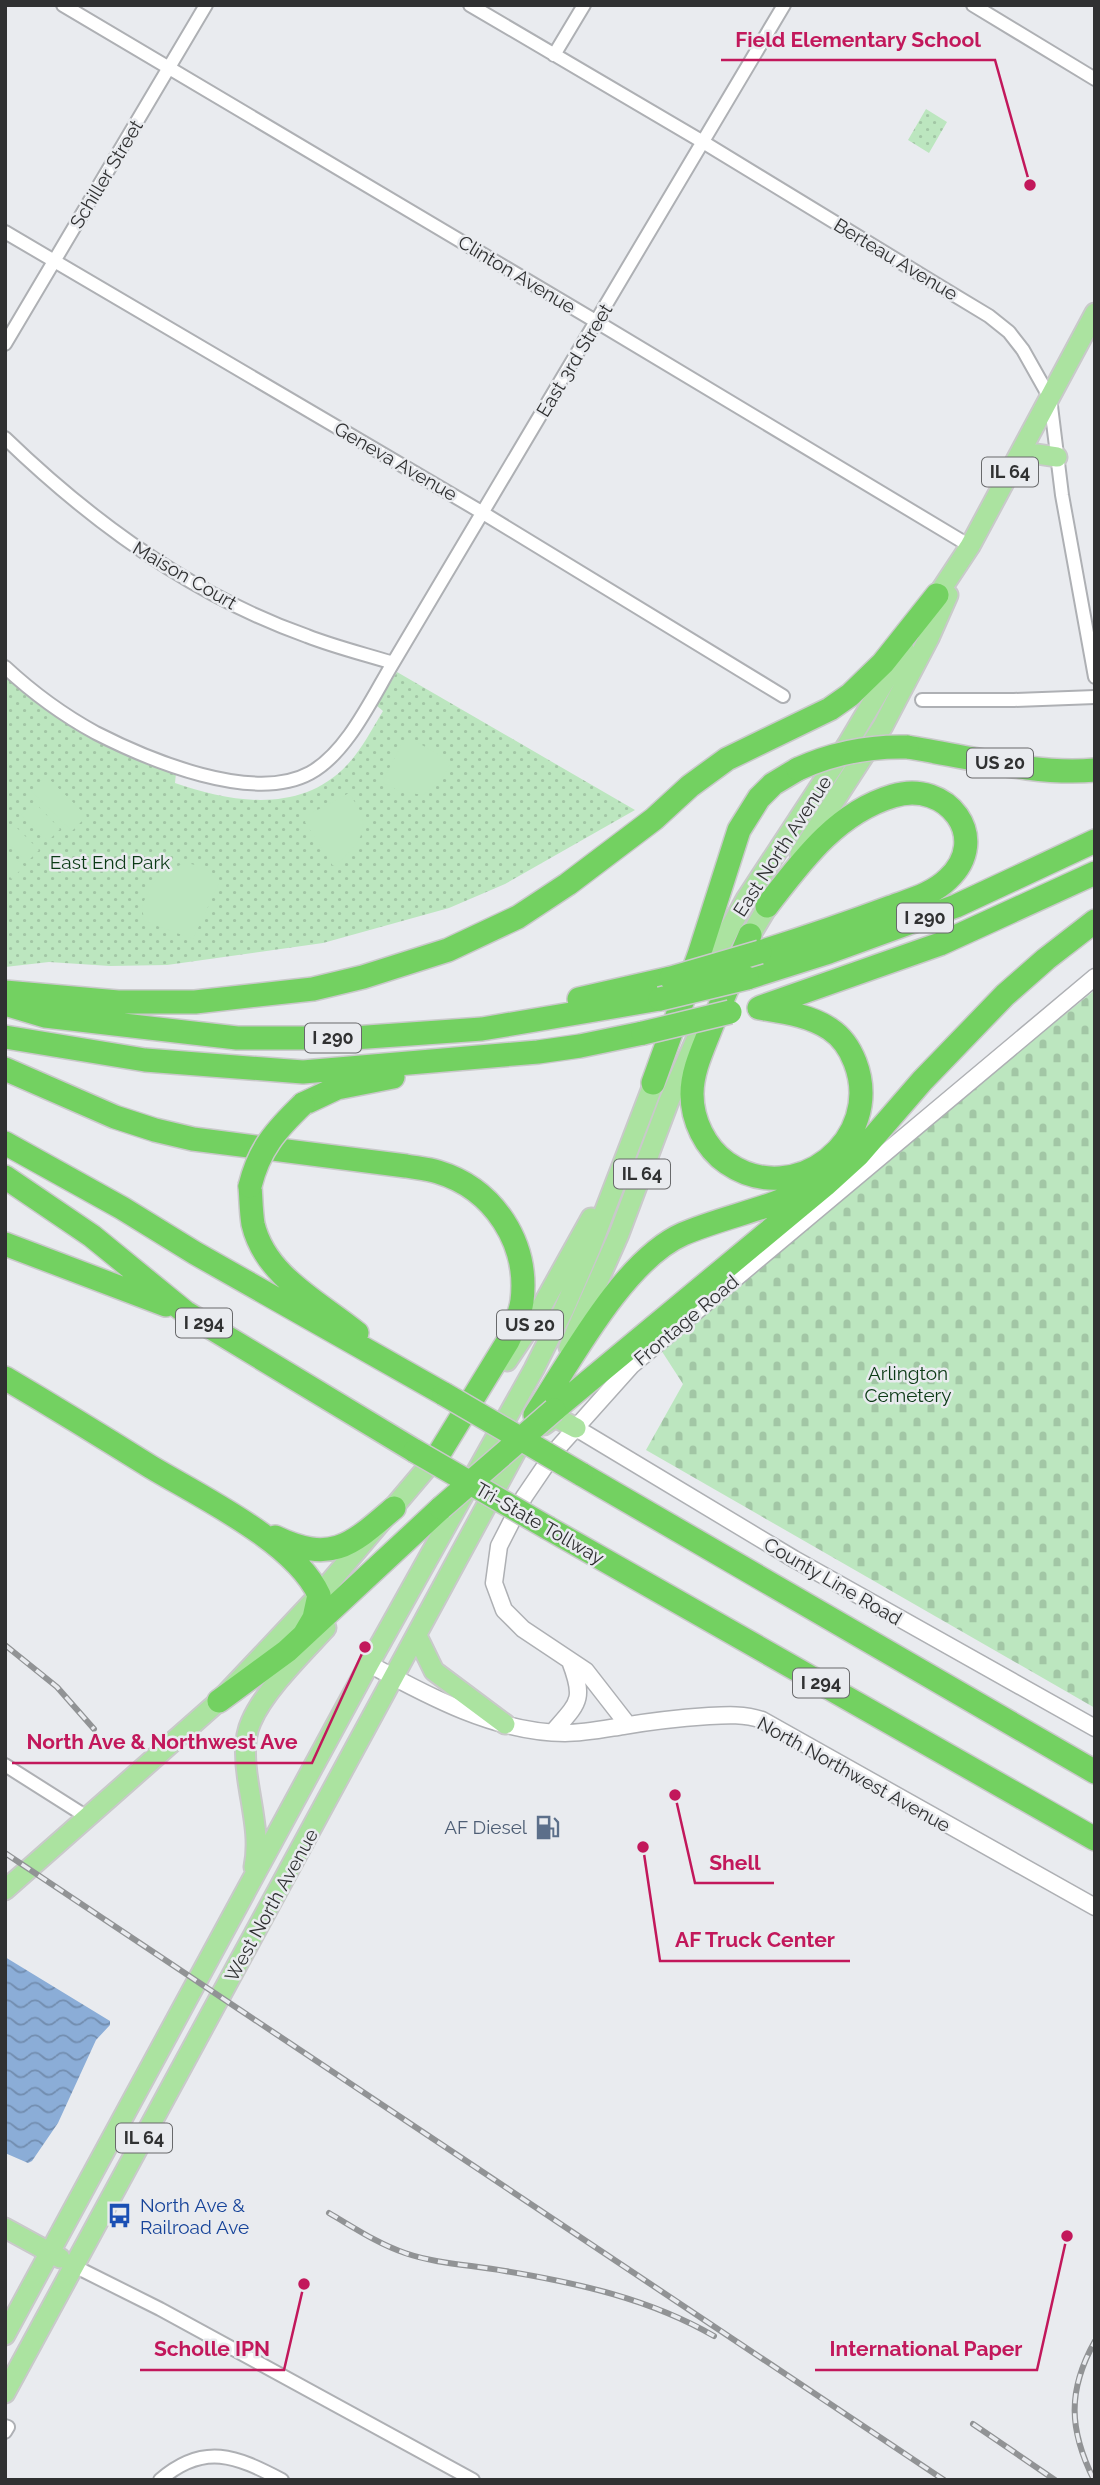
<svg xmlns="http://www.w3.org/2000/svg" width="1100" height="2485" font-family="Raleway,sans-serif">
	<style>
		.grass { fill: url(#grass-dots) }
		.cemetery { fill: url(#cemetery-stones) }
		.garden { fill: #bce6bf }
		.water { fill: url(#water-waves) }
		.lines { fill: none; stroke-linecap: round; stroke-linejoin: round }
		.minor-casing { stroke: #aeb0b4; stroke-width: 16 }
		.tertiary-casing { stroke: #aeb0b4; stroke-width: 19 }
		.primary-casing { stroke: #c9c9ca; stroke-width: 23 }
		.motorway-casing { stroke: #c9c9ca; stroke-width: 26 }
		.minor { stroke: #fff; stroke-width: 12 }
		.tertiary { stroke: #fff; stroke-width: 16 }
		.primary { stroke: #abe3a0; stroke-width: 19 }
		.motorway { stroke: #73d161; stroke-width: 23 }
		.rail-casing { stroke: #919395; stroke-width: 6 }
		.rail { stroke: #e9ebef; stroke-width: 3.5; stroke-dasharray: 10; stroke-linecap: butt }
		.motorway-bridge-casing { stroke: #c9c9ca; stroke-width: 26; stroke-linecap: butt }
		.motorway-bridge { stroke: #73d161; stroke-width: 23 }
		.labels { text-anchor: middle; stroke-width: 5; stroke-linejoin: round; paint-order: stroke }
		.shield { fill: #e9ebef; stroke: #68696b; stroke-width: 2 }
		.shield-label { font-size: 18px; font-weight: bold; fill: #303132 }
		.street-label { font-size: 19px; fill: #303132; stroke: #e9ebef }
		.park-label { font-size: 19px; fill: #0b3a15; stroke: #e9ebef }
		.service-label { font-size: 19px; fill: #4e5e75; stroke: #e9ebef; text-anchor: end }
		.transit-label { font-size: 19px; fill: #164399; stroke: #e9ebef; text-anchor: start }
		.leader { fill: none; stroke: #c2185b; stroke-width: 2.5 }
		.callout-dot { fill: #c2185b; stroke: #e9ebef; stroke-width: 2.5 }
		.callout-label { font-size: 21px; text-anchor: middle; font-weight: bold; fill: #c2185b; stroke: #e9ebef; stroke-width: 5; stroke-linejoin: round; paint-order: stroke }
	</style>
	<defs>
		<pattern id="grass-dots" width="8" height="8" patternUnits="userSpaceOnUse" patternTransform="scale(1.75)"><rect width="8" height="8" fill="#bce6bf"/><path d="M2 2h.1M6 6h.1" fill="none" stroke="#a2c6a5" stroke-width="1.8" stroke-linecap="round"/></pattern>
		<pattern id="cemetery-stones" width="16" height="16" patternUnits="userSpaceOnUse" patternTransform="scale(1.75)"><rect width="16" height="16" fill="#bce6bf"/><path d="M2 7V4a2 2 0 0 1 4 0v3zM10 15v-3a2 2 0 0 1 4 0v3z" fill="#a2c6a5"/></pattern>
		<pattern id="water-waves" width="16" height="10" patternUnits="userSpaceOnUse" patternTransform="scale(1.75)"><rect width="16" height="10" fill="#8badd7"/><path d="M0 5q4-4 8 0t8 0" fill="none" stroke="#728daf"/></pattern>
	</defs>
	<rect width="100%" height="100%" fill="#e9ebef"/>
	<!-- grass -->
	<path class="grass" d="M926,109L947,122L929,153L908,140Z
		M397,672L635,810L505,884L449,908L323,943L167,965L110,966L49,962L5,967V677C56,722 113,751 176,773L175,783C232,803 301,814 347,765C362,749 372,729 383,711L376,705Z"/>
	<!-- cemetery -->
	<path class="cemetery" d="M1095,990V1708L646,1450L683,1384L661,1350L875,1168Z"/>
	<!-- garden -->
	<path class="garden" d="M410,738L451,762L441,781L423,795L399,791L382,782L404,740Z
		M46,776L87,816L72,831L31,791Z
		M349,793C353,800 358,806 361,813C370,835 349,856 333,866L305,822L308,815Z
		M34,802L60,829L48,841L21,815Z
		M13,824L39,850L27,862L5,841V831Z
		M5,848L24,866L12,879L5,872Z
		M187,863L203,867L220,881L193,939L144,921L142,905L153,883L166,870Z"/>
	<!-- water -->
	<path class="water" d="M5,1957L110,2021V2025L96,2040L58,2123L32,2161L28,2163L5,2153Z"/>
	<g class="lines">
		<defs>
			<path id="minor" d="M63,5L597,322L970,546
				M470,5L703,142L936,284L989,316L1009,332L1023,350L1050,398L1062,495L1095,677
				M973,5L1095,79
				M554,55L584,5
				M5,232L483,513L783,696
				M5,344L206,5
				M5,438C92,522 191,595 307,636C335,647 364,654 393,663
				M5,667C33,693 63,715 96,733C149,760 253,804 310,773C347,753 372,698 393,663L784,5
				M922,700H1014L1095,697
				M5,1765L87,1817
				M74,2266L160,2309L473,2480
				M5,2426L8,2427L5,2432
				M160,2480C204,2442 236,2456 282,2480"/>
			<path id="tertiary" d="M576,1428L794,1559L1095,1728
				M369,1664C428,1696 496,1733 565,1733C584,1733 604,1729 623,1726C652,1721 680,1718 709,1716C727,1715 745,1714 762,1720L1095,1907
				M628,1725L586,1671L523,1629L504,1610L494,1583L499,1546L524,1497L556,1450L632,1365L1095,977
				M553,1732C579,1702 585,1700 570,1661"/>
			<path id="primary" d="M1019,456L1037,454L1057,457
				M929,608L970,546L1095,313
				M800,854L883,726L929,638L948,595
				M744,946L775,894
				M704,975L746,899L847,745L904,649
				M569,1347L619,1234L669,1101L698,1035
				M507,1361L532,1324L591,1218
				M544,1425L555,1417L576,1428
				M417,1636L434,1671L505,1724
				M254,1867C260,1839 252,1809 248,1781C245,1762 243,1739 251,1722C264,1691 303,1653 326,1628
				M5,1890L219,1701L319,1595L442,1450
				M5,2228L60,2258
				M5,2335L369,1664L534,1369L564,1309L590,1249L658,1072
				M5,2393L521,1442"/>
			<path id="motorway" d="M907,747C966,756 1036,776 1095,770
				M750,935C736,967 722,1000 709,1033C701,1053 692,1073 692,1094C692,1120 705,1148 727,1163C795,1210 885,1140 855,1062C850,1049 842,1037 830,1029C809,1015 783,1012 759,1008
				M760,952C804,938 848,923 891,907C910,900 933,894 948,879C992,838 947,779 893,796C836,813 801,862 767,906
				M747,978L829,952L956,906L1095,841
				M5,992L118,1002H195L313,989L363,977L448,950L518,917L568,884L654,819L690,786L727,759L830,709L850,695L883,663L937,595
				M579,999L671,978
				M5,1004L45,1016L237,1038H353L482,1029L660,999
				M761,1007L940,944L1095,873
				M5,1037L145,1060L303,1072L538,1052L580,1046L643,1033
				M5,1069L115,1117L155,1130L193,1139L406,1166C417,1168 428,1169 438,1172C494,1189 529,1243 522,1301C520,1315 514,1328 508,1341L437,1457
				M653,1083L699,955L739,830L759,798L773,784L798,769
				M303,1104L337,1088L393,1077
				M5,1143L122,1208L195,1253L444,1394
				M5,1177L92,1236L185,1312L415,1451
				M250,1186C251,1198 251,1212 253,1224C265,1276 319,1302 357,1333
				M5,1244L166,1305
				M5,1378C54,1407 103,1437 151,1467C201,1497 295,1542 319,1595L314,1618L304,1635
				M554,1410L825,1185L858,1155L922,1081L1005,995L1046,959L1095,921
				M535,1415C571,1360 624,1260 683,1234C725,1216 770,1209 809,1188
				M581,1474L1095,1772
				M548,1528L1095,1839
				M275,1537C332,1564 351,1545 394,1508
				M219,1701L287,1651L441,1508"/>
		</defs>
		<!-- minor casing -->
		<use href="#minor" class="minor-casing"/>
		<!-- tertiary casing -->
		<use href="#tertiary" class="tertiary-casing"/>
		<!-- primary casing -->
		<use href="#primary" class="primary-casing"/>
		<!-- motorway casing -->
		<use href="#motorway" class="motorway-casing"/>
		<!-- minor -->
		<use href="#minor" class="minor"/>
		<!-- tertiary -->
		<use href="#tertiary" class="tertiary"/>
		<!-- primary -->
		<use href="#primary" class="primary"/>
		<!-- motorway -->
		<use href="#motorway" class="motorway"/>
		<defs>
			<path id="rail" d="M5,1645L57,1687L94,1729
				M5,1853L944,2480
				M329,2213C353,2227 378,2244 405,2253C437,2264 472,2265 505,2271C578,2283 650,2299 714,2336
				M973,2424L1055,2480
				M1094,2480C1069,2430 1067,2391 1095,2341"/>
		</defs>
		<!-- rail casing -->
		<use href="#rail" class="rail-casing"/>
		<!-- rail -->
		<use href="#rail" class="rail"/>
		<defs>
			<path id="motorway-bridge" d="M798,769C833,753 868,746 907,747
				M671,978L760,952
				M660,999L747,978
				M643,1033L730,1012
				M250,1186C259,1149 276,1130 303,1104
				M444,1394L581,1474
				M415,1451L548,1528
				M441,1508L554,1410"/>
		</defs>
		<!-- motorway-bridge casing -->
		<use href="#motorway-bridge" class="motorway-bridge-casing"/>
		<!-- motorway-bridge -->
		<use href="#motorway-bridge" class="motorway-bridge"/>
	</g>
	<!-- icons -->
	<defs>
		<symbol id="fuel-bare" viewBox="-9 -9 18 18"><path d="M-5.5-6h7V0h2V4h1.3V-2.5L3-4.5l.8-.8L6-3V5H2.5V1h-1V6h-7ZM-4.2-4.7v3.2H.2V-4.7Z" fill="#5c6f8a" stroke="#e9ebef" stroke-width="2.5" paint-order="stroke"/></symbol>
		<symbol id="bus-bare" viewBox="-9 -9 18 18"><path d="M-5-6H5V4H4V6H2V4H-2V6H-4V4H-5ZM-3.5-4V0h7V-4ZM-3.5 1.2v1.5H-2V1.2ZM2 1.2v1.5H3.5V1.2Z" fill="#1a4fb4" stroke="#e9ebef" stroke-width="2.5" paint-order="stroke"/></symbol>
	</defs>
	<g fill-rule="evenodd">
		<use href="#fuel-bare" x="530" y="1810" width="35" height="35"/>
		<use href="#bus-bare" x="102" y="2198" width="35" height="35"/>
	</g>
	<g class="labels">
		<!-- shield labels -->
		<g class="shield">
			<rect x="982" y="457.5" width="56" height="29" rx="5"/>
			<rect x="967" y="748.5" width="66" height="29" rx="5"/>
			<rect x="897" y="903.5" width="56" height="29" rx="5"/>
			<rect x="305" y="1023.5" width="56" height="29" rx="5"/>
			<rect x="614" y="1159.5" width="56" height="29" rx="5"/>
			<rect x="176" y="1308.5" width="56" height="29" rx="5"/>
			<rect x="497" y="1310.5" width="66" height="29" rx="5"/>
			<rect x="793" y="1668.5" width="56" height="29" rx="5"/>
			<rect x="116" y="2123.5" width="56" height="29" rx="5"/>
		</g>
		<g class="shield-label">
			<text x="1010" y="478">IL 64</text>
			<text x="1000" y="769">US 20</text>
			<text x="925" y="924">I 290</text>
			<text x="333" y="1044">I 290</text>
			<text x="642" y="1180">IL 64</text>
			<text x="204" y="1329">I 294</text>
			<text x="530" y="1331">US 20</text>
			<text x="821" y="1689">I 294</text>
			<text x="144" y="2144">IL 64</text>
		</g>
		<!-- street labels -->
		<g class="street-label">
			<text transform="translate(106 174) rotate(-59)" y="7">Schiller Street</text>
			<text transform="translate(896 259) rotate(31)" y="7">Berteau Avenue</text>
			<text transform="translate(517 274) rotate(31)" y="7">Clinton Avenue</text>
			<text transform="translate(574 360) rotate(-59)" y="7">East 3rd Street</text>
			<text transform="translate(396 461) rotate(30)" y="7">Geneva Avenue</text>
			<text transform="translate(185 575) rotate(30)" y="7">Maison Court</text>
			<text transform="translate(782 846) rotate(-57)" y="7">East North Avenue</text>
			<text transform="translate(686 1320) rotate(-40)" y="7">Frontage Road</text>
			<text transform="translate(540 1523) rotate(30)" y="7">Tri-State Tollway</text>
			<text transform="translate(833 1581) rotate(30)" y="7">County Line Road</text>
			<text transform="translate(854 1774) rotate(29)" y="7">North Northwest Avenue</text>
			<text transform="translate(271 1905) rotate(-61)" y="7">West North Avenue</text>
		</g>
		<!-- park labels -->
		<g class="park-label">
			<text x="110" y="869">East End Park</text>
			<text x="908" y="1380">Arlington<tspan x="908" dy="22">Cemetery</tspan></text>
		</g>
		<!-- service labels -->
		<g class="service-label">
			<text x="527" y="1834">AF Diesel</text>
		</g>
		<!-- transit labels -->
		<g class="transit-label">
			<text x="140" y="2212">North Ave &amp;<tspan x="140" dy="22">Railroad Ave</tspan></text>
		</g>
	</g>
	<!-- callouts -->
	<path class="leader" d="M1030 185L995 60H721M365 1647L312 1763H12M675 1795L695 1883H774M643 1847L660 1961H850M304 2284L284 2370H140M1067 2236L1037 2370H815"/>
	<g class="callout-dot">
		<circle cx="1030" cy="185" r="7"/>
		<circle cx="365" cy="1647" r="7"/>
		<circle cx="675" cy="1795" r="7"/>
		<circle cx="643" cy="1847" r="7"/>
		<circle cx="304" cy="2284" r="7"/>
		<circle cx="1067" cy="2236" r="7"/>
	</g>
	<g class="callout-label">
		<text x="858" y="47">Field Elementary School</text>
		<text x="162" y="1749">North Ave &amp; Northwest Ave</text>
		<text x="735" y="1870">Shell</text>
		<text x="755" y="1947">AF Truck Center</text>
		<text x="212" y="2356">Scholle IPN</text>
		<text x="926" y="2356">International Paper</text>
	</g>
	<!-- border -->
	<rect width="1100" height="2485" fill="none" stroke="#303132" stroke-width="14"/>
</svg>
